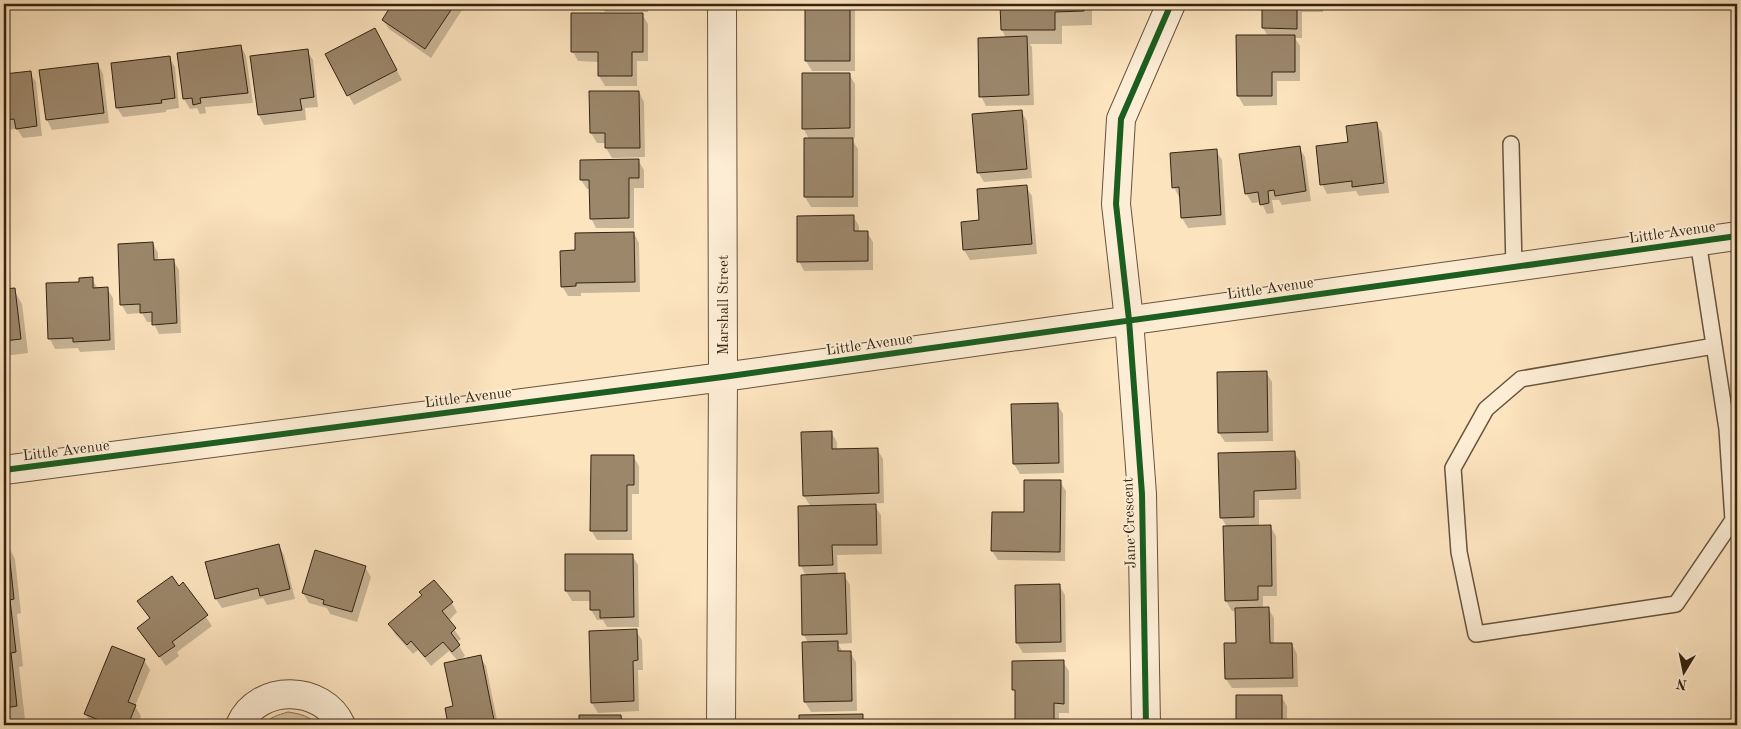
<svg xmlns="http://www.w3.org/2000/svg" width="1741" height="729" font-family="'Old Standard TT',serif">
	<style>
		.green { fill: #dac3a1; stroke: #887358 }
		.shadow { fill: #0003 }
		.building { fill: #9c876b; stroke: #352310 }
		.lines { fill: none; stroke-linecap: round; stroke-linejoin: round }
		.service-casing { stroke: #67533c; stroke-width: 18 }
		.minor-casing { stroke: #67533c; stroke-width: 30 }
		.tertiary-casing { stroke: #67533c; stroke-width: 30 }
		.service { stroke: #fdedd5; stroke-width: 15 }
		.minor { stroke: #fdedd5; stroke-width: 28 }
		.tertiary { stroke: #fdedd5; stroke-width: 28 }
		.cycleway-casing { stroke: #fdedd5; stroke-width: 9 }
		.cycleway { stroke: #1b5e20; stroke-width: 6 }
		.labels { text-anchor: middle; stroke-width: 4; stroke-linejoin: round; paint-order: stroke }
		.street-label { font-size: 15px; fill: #352310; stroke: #fdedd5 }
	</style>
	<rect width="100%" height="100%" fill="#fce4bf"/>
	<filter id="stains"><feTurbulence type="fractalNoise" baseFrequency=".004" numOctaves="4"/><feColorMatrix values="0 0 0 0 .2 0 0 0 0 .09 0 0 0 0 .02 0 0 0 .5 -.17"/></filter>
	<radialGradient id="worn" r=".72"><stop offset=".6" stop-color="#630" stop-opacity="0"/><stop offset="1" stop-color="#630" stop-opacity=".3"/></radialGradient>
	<!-- green -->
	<path class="green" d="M288,712C301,714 309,716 318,725H263C270,717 278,715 288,712Z"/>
	<!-- shadow -->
	<path class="shadow" d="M394,4H459L462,10L431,58L389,29L383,20Z
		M601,4H648V12H605Z
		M806,4H852L855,9V71H812L806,61Z
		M1001,4H1092V25L1062,26V44H1030L1032,47L1034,105L986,106L981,96L1006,38L1002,30Z
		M1263,4H1323V12H1302V38H1295L1300,46V81H1277V105L1244,106L1238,96L1268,36L1263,28Z
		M642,14L648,24V61H637V86H605L599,76V62L578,61L573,52Z
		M380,39L402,80L354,105L326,55Z
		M241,46L246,56L253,103L205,107L206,113L200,114L197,108L190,109L184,99Z
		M307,51L313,60L318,107L305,108L306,120L264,125L259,115L251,57Z
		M169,57L175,67L179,108L166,110V112L123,117L117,108Z
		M98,64L103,74L109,123L52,130L47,120Z
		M30,73L36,82L42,136L23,138L17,129L4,130V76Z
		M849,74L855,84V138H851L858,149V207H811L805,197V139H809L803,128Z
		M590,92H639L644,102L645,157L612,158L606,148V143H597L591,133Z
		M1021,111L1027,121L1032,178L984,182L978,172Z
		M1376,123L1382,133L1389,193L1359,196L1356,191L1327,194L1322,184L1349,143Z
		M1299,147L1305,157L1311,201L1282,205L1279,200H1272L1274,213L1267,214L1261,202L1252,203L1246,193Z
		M1216,151L1222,160L1226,225L1188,228L1182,218L1181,197H1179L1174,187Z
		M638,160L644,170V188H634V228H596L591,218L590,189H587L581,180Z
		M1026,187L1032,196L1037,254L970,260L964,250Z
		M853,216L859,226V232H867L873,242V270L804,271L799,261Z
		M634,233L639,243L640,292L581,293V296H568L562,286L576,251Z
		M153,243L158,253V261L173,260L179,270L181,333L159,334L153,322H147L142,313L127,314L121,304Z
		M92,279L98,289L107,288L113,298L115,350L80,352L78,348L55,349L50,339L47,285L80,283Z
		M14,290L22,304L28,353L4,356V291Z
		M1266,372L1272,382L1273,441L1225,442L1219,433Z
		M1057,404L1063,414L1064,473L1020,474L1014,464Z
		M831,432L837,442V450L877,449L883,459L884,503L856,504V506H875L881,515L882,554L837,555L838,575H844L850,585L852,643L838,644L843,652H850L856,662L857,711L811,712L805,702L804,643H808L804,635L802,576H806L801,566L799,508L811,507L804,496Z
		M1294,452L1300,462L1301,499L1259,500V526H1270L1276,536L1277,596H1263V608H1268L1274,618V644H1292L1297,654L1298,687L1232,688L1226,679L1237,644V611H1232L1226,601L1227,527L1221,517Z
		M633,456L639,466V494H632V540H597L591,530Z
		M1060,482L1066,491L1065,561L998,560L992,551L1025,514Z
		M7,544L15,559L21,613L17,614L23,666L19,667L25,720L4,723V545Z
		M279,546L284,555L295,599L267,605L263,598L222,608L216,599Z
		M632,555L638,565L639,627H607L603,620H597L591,610V601H572L566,591V556Z
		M365,567L371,577L357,622L330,614L327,608L309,603L303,593Z
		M183,584L212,626L177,652L179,656L166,666L139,628L150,619L139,602L179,587Z
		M1059,585L1065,595L1066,652L1023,653L1017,643Z
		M452,603L457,612L448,621L461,639L457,642L465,656L459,661L480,657L486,666L498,725H450L446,709L454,707L458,661L449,651L431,666L418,650L413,654L395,634L390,624Z
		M636,631L642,640L643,670H638L639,711L598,713L592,703Z
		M144,660L150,670L135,706L141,716L137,725L91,724L86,714Z
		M1063,662L1069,671V713H1059V725H1017V695L1014,690Z
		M1237,696H1281L1287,706V725H1238Z
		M621,716L626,725H581L580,717Z
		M862,716L867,725H800V717Z"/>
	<!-- building -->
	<path class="building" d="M392,4H455L425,49L382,20Z
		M805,4H850V61H805Z
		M1000,4H1084V11L1055,12V30H1001Z
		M1262,4H1297V29L1262,28Z
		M571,13H643V52H632V76H598V52H571Z
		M375,28L397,70L347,96L325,54Z
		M1236,35H1295V72H1272V96H1237Z
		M1027,36L1029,95L979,97L978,38Z
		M241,45L248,93L200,98L201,103L193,105L192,98L183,99L177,53Z
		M308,49L314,97L300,99L302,110L258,115L250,56Z
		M170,56L175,98L161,100L162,103L116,108L111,63Z
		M98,63L104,113L46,120L39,70Z
		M31,71L37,126L16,129L14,119L4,120V74Z
		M802,73H850V128L802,129Z
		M589,91H639L640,148H605V133H590Z
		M1022,110L1027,169L977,173L972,114Z
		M1377,122L1384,183L1352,187V181L1320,185L1316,146L1348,142L1346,126Z
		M804,138H853V197H804Z
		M1300,146L1306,191L1275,196L1274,190L1268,191L1269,203L1260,205L1258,192L1245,194L1239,154Z
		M1217,149L1221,215L1181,218L1179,187L1172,188L1170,153Z
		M639,159V178H629V218L590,219L589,180H580V160Z
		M1027,185L1032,244L963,250L961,222L979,220L977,189Z
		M854,215V231H868V261L797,262V216Z
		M634,232L635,282L576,283V286L561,287L560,251L575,250V233Z
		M153,242L154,260L174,259L177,323L152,325V312L140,313V304L120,305L118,244Z
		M93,277V288L108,287L110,340L73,342V338L48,339L46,283L79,282V278Z
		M15,288L21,339L4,341V289Z
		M1267,371L1268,432L1218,433L1217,372Z
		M1058,403L1059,463L1013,464L1011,404Z
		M832,431V449L878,448L879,493L803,496L801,432Z
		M1295,451L1296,489L1254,491V517L1220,518L1218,453Z
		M591,455H634V485H627V531H590Z
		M1024,480H1061L1060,552L991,551L992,512H1024Z
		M876,504L877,545H832L833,565L799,566L798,506Z
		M1271,525L1272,586H1258V600L1225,601L1223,526Z
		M8,543L14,599L10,600L16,652L11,653L17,706L4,708V544Z
		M279,544L290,589L260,596L258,588L215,599L205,562Z
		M315,550L366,566L352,612L323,604L324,600L302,593Z
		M565,554H633L634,617L600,618V610H590V591H565Z
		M845,573L847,634L802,635L801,575Z
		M172,576L179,586L183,582L208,615L172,642L175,646L159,657L137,628L150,618L137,601Z
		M434,580L453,602L442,611L456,628L451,633L460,645L452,652L443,642L425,657L411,641L407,645L388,624L422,595L419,592Z
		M1060,584L1061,642L1016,643L1015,585Z
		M1269,607L1270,643H1292L1293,678L1225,679L1224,643H1236L1235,608Z
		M637,629L638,660L633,661L634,701L591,703L589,631Z
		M838,641V651H851L852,701L804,702L802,642Z
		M112,646L145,659L128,702L136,705L128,725H111L84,714Z
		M481,655L495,725H448L445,708L453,706L444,663Z
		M1064,660V704L1054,703V725H1015V690H1012V661Z
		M1236,695H1282V725H1236Z
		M863,714V725H799V715Z
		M579,715H621L622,725H579Z"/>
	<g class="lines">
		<defs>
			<path id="service" d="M1511,144L1514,267
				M1698,241L1727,429L1733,520H1737
				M1714,346L1521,379L1486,409L1453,468L1459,552L1476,634L1676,604L1733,520"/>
			<path id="minor" d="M240,725C258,683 323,685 341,725
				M721,725L723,377L722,4
				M1146,725L1142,494L1129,320L1116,204L1121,119L1171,4"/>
			<path id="tertiary" d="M4,470L723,377L1737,236"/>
		</defs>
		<!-- service casing -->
		<use href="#service" class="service-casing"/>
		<!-- minor casing -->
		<use href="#minor" class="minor-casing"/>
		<!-- tertiary casing -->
		<use href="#tertiary" class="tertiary-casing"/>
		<!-- service -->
		<use href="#service" class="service"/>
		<!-- minor -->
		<use href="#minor" class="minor"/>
		<!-- tertiary -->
		<use href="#tertiary" class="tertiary"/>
		<defs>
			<path id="cycleway" d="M4,470L723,377L1737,236
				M1146,725L1142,494L1129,320L1116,204L1121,119L1171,4"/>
		</defs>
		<!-- cycleway casing -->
		<use href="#cycleway" class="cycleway-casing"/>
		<!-- cycleway -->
		<use href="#cycleway" class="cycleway"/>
	</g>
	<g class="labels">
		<!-- street labels -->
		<g class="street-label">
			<text transform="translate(1672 232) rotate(-8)" y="5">Little Avenue</text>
			<text transform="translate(1270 288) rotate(-8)" y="5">Little Avenue</text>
			<text transform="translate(723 305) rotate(-90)" y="5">Marshall Street</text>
			<text transform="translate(869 344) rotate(-8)" y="5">Little Avenue</text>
			<text transform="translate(468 397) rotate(-7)" y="5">Little Avenue</text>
			<text transform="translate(66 450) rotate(-7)" y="5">Little Avenue</text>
			<text transform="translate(1129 523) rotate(-92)" y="5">Jane Crescent</text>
		</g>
	</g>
	<!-- margin -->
	<rect width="1741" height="729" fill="none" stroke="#fce4bf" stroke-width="20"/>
	<rect x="5" y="5" width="1731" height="719" fill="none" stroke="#352310" stroke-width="2.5"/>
	<rect x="10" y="10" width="1721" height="709" fill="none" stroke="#352310"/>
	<!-- north arrow -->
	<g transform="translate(1684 672) rotate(190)" stroke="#fdedd5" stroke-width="4" paint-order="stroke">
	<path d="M0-4L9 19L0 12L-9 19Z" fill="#352310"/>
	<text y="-8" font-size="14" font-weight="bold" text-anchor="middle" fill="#352310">N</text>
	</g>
	<rect width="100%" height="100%" filter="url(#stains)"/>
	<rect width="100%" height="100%" fill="url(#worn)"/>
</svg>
